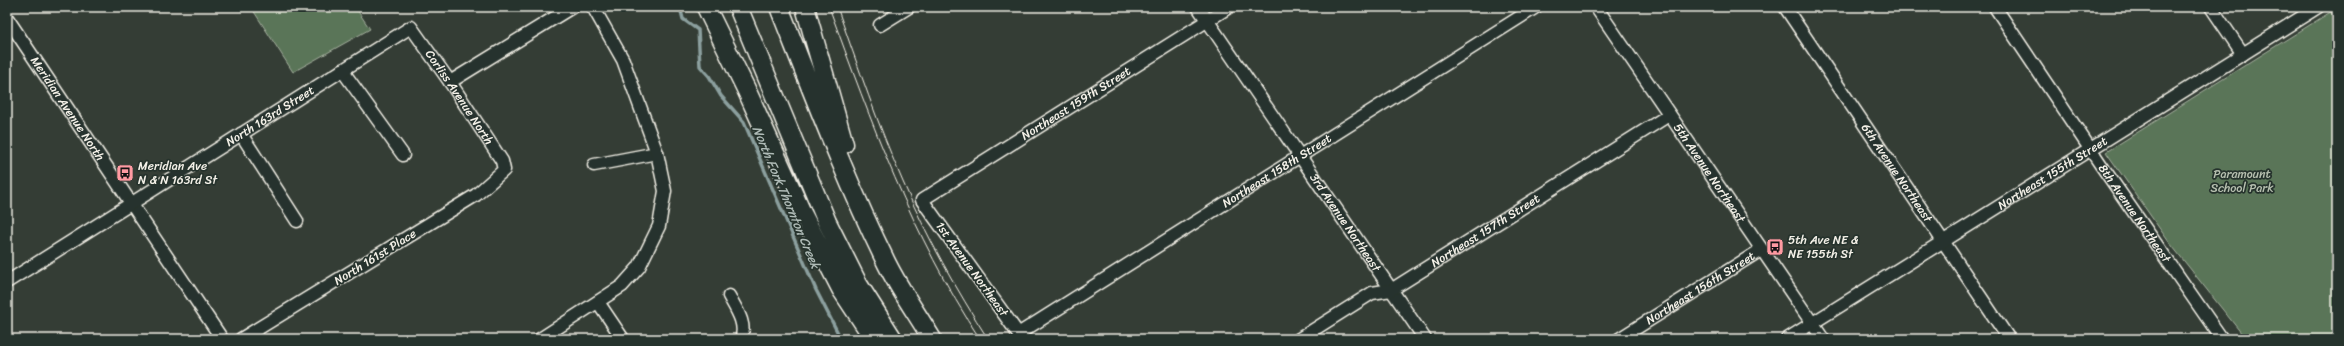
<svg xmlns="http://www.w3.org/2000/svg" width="2344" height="346" font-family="Sriracha,sans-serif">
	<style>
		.green { fill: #5a7459; stroke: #a7b2a0 }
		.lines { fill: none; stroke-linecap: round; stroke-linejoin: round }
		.stream { stroke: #8ca09f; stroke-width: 3.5 }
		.minor-casing { stroke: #f4f1e8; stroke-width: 15 }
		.highway-casing { stroke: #f4f1e8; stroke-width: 21 }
		.minor { stroke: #26332d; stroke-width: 12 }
		.highway { stroke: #26332d; stroke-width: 18 }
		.tram { stroke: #f4f1e8; stroke-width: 1 }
		.labels { text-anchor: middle; stroke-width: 3.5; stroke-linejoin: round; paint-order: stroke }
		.street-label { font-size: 12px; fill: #f4f1e8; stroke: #26332d }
		.poi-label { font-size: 12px; fill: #f4f1e8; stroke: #26332d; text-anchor: start }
		.park-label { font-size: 12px; fill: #b6bfaf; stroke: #26332d }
		.water-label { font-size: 13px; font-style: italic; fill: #afbbb7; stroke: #26332d }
	</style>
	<rect width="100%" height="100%" fill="#343d35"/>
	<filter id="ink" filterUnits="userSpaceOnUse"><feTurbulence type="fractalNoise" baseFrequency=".025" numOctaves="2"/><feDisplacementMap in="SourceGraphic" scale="8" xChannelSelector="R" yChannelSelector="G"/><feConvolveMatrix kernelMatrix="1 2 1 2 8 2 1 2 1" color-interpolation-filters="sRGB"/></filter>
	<g filter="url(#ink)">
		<!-- green -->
		<path class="green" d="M251,7H355L370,29L293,72Z
			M2337,8V339H2246L2169,242L2106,152Z"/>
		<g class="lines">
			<!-- stream -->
			<path class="stream" d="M680,7L683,19L698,30L700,66L709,76L721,96L744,122L816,290L841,339"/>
			<defs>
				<g id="minor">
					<path id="s1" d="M1198,7L1425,339"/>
					<path id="s2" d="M1596,7L1823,339"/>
					<path id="s3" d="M1785,7L2009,339"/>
					<path id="s4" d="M1995,7L2101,165L2222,339"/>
					<path d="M2211,7L2243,54"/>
					<path id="s5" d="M7,18L222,339"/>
					<path d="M880,25L909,7"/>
					<path d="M342,70L403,155"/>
					<path d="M450,82L572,7"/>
					<path d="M241,134L297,221"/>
					<path d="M594,165L657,153"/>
					<path id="s6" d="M7,282L411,27L450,82L502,161L504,170L476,195L241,339"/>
					<path d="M729,296C736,309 747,324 741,339"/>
					<path d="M598,302L623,339"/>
					<path id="s7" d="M1018,334L1536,7"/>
					<path d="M540,339L622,286L639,267L659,226L665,191L657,153L623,60L593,7"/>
					<path id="s8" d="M1022,339L922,200L1229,7"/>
					<path id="s9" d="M1299,339L1372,293L1391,290L1669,115"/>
					<path id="s10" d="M1619,339L1761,250"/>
					<path id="s11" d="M1787,339L2318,7"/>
				</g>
				<path id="highway" d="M706,7L746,89L802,213L841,289L874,339
					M738,7L827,222L858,284L893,339
					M779,7C813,93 846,181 887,264C900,290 917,314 932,339
					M805,7L844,144"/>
			</defs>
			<!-- minor casing -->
			<use href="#minor" class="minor-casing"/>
			<!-- highway casing -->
			<use href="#highway" class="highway-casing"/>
			<!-- minor -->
			<use href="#minor" class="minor"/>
			<!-- highway -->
			<use href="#highway" class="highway"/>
			<!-- tram -->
			<path class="tram" d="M829,7C872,124 911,234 980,339
				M837,7C858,66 878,125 903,182C927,237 956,289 988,339"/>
		</g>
	</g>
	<!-- icons -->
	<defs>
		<symbol id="bus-square" viewBox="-11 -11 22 22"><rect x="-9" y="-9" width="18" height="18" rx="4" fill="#ff9aa2" stroke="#26332d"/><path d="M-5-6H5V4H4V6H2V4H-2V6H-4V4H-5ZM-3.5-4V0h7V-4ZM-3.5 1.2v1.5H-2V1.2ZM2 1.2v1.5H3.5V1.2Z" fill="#111"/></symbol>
	</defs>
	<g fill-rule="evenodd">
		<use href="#bus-square" x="115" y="163" width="20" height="20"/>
		<use href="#bus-square" x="1765" y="237" width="20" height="20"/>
	</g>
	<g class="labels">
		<!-- street labels -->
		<g class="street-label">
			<text dy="4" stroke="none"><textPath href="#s6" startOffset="563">Corliss Avenue North</textPath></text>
			<text dy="4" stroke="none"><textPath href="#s8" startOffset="353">Northeast 159th Street</textPath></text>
			<text dy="4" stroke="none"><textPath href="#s5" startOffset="109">Meridian Avenue North</textPath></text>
			<text dy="4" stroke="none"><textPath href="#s6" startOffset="311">North 163rd Street</textPath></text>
			<text dy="4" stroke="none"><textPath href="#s7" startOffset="306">Northeast 158th Street</textPath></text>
			<text dy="4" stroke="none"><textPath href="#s2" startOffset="201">5th Avenue Northeast</textPath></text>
			<text dy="4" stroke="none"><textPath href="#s3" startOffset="200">6th Avenue Northeast</textPath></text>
			<text dy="4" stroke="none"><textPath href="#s11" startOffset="313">Northeast 155th Street</textPath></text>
			<text dy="4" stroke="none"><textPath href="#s4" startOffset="249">8th Avenue Northeast</textPath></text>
			<text dy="4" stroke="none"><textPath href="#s1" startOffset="261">3rd Avenue Northeast</textPath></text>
			<text dy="4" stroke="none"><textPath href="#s9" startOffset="217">Northeast 157th Street</textPath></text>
			<text transform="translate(375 257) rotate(-32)" y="4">North 161st Place</text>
			<text transform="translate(972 269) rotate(54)" y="4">1st Avenue Northeast</text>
			<text dy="4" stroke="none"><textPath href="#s10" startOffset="96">Northeast 156th Street</textPath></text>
		</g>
		<!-- poi labels -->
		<g class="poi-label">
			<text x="138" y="170">Meridian Ave<tspan x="138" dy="14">N &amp; N 163rd St</tspan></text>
			<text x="1788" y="244">5th Ave NE &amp;<tspan x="1788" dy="14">NE 155th St</tspan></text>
		</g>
		<!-- park labels -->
		<g class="park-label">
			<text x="2242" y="178">Paramount<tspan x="2242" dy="14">School Park</tspan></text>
		</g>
		<!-- water labels -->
		<g class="water-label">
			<text transform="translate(787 197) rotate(67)" y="5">North Fork Thornton Creek</text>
		</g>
	</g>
	<!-- margin -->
	<rect width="2344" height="346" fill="none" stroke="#26332d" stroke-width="24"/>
	<rect x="12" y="12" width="2320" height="322" fill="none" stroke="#f4f1e8" stroke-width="1.5" filter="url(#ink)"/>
</svg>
